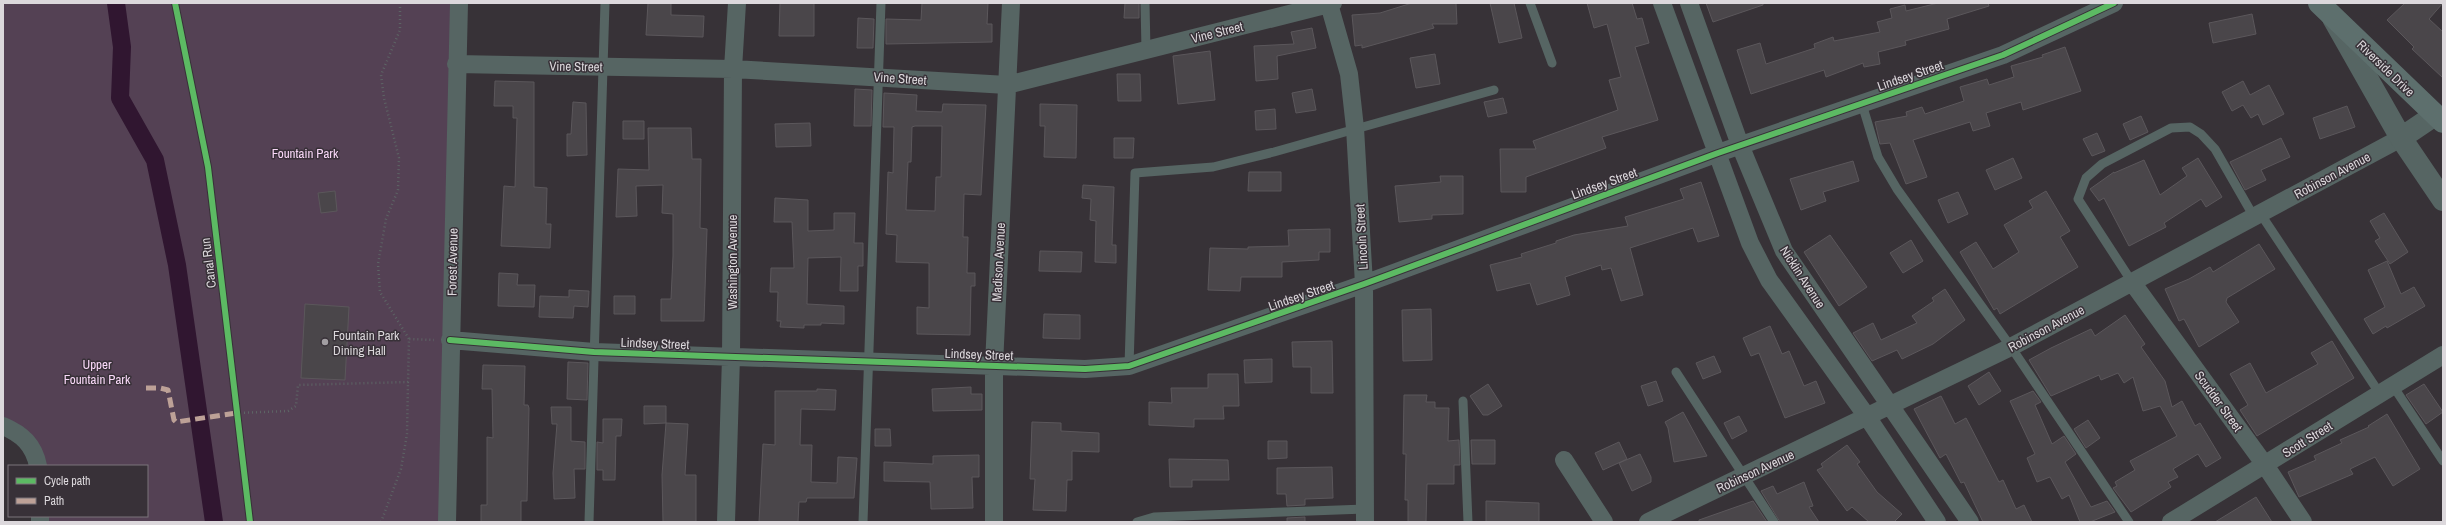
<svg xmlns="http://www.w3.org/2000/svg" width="2446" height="525" font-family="'Archivo Narrow',sans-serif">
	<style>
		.green { fill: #544154; fill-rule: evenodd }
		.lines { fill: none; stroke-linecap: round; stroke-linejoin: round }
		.canal { stroke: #301630; stroke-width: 18 }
		.building { fill: #4a464a; stroke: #5b575b; fill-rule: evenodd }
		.path { stroke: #5d6465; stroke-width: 2.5; stroke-dasharray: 1 3; stroke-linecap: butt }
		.service { stroke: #566563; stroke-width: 9 }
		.minor { stroke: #566563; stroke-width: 18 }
		.tertiary { stroke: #566563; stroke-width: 22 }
		.secondary { stroke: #5d6f6d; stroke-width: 22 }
		.quiet { stroke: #bda197; stroke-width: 5; stroke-dasharray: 10 5; stroke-linecap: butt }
		.cycleway-casing { stroke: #383138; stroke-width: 8 }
		.cycleway { stroke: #5cba63; stroke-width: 6 }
		.poi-dot { fill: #a29ea2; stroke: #383138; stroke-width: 1.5 }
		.labels { text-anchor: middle; stroke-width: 3; stroke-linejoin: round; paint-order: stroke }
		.street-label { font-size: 13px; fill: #dcd8dc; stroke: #383138 }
		.park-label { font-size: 13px; fill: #f9d8f8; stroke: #383138 }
		.poi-label { font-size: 13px; fill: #dcd8dc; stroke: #383138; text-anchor: start }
	</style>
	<rect width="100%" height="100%" fill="#373237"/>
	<!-- green -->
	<path class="green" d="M3,3H459L447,522H40V516H147V466H38L3,426ZM179,285H180L193,377L181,297Z"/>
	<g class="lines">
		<!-- canal -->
		<path class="canal" d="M116,3L122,47L120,98L155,160L177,265L214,522"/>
	</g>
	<!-- building -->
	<path class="building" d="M648,3H671V15L704,16L703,37L646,35Z
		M780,3H814V36H779Z
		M922,3H988L987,24H992V42L886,44V19L921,20Z
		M1125,3H1139V18H1124Z
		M1412,3H1456L1457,24H1432L1434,28L1362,48V45L1355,46L1352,15L1380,13Z
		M1490,3H1514L1522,38L1499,43Z
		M1587,3H1632L1637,19L1642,18L1649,43L1635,47L1658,120L1602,137L1606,148L1526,177V192H1501L1500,149H1536L1533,141L1618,110L1609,80L1621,77L1607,24L1594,28Z
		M1706,3H1763V5L1713,22Z
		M1938,3H1988L1989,6L1947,19L1949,29L1905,41L1906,45L1878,52L1880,64L1864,67L1863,63L1826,77L1824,70L1751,94L1737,50L1760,43L1766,64L1815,48L1814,44L1833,37L1834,41L1880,32L1877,22L1892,18L1890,9L1905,5L1906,11Z
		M2405,3H2443L2429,19L2443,32V78L2412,49L2414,47L2387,20Z
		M2252,14L2256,34L2213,43L2209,23Z
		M858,18L874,19L873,48H857Z
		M1312,28L1316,48L1277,56L1278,79L1256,81L1254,46L1294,44L1291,32Z
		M2065,47L2081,91L2023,110L2021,102L1986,113L1990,126L1973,131L1970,122L1913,140L1927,177L1906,184L1890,143L1880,144L1875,122L1907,116L1906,112L1922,107L1925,114L1964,101L1960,87L1987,79L1989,85L2014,77L2011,66L2043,57L2042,55Z
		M1210,51L1215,100L1178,104L1173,56Z
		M1435,54L1440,84L1416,88L1410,58Z
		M1117,74H1140L1141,101H1118Z
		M495,81L534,82V187L547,188L546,224H551L550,248L501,246L504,186L515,187L517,118H513V106H494Z
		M2243,81L2250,95L2269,85L2284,114L2263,125L2258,114L2251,118L2243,105L2232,111L2222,92Z
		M855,89L872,90L871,126H854Z
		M1312,89L1316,110L1296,113L1292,93Z
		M884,93L917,95L916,111L942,112L943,104L986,105L981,195L964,194L963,237H968L967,273H975V286H971L970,335L917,334V307L929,308V263L896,262L897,235L886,234L888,172L893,173L894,127H883ZM915,126H942L941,177H936L935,211L906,210L908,162H911L912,127Z
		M1503,98L1507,113L1488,117L1484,102Z
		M573,102L586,103L587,155L567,156V134H571Z
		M1040,104L1077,105L1076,158L1044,157L1045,126H1040Z
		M2347,106L2355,127L2320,139L2313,118Z
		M1275,109L1276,129L1256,130L1255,111Z
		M2141,116L2148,132L2130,140L2123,124Z
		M623,121H644V139H623Z
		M810,123L811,146L776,147L775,124Z
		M648,128H691L692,159H701L700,228L707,229L704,321H661V299H671L673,256V214L662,213L663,185L636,186L637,216L616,217L618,169L649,170Z
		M2097,133L2105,151L2092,156L2083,139Z
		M1114,138H1134L1133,158H1114Z
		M2281,138L2290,157L2261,170L2266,180L2245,190L2230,162Z
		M2013,158L2022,178L1995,190L1986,170Z
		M2198,158L2222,197L2206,207L2201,199L2164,223L2166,227L2129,246L2104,198L2099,201L2090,189L2114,172V173L2144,160L2160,195L2187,176L2182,168Z
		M1853,161L1859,181L1823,192L1826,201L1801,210L1790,179Z
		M1249,172H1281V191H1248Z
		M1440,176H1463V214L1432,215V219L1399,222L1395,186L1441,182Z
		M1701,182L1719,236L1698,242L1693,228L1630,248L1643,295L1621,301L1611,268L1602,270L1601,265L1565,277L1570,295L1537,305L1530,283L1497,291L1490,265L1522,257L1521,254L1556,243V241L1574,235L1628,226L1625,217L1684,199L1680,189Z
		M1083,185L1114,187L1112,245H1116V263L1095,262L1096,221L1090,220L1091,199L1082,198Z
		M335,191L337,211L321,213L318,193Z
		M2046,191L2070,231L2060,237L2078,267L2000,314L1997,308L1994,310L1960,252L1976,242L1993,269L2019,252L2004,225L2033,208L2029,201Z
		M1958,192L1968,214L1948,223L1938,200Z
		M775,198L808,200V231L834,230V213H855L854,243H863V266H858V291H840L841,257L808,258L807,304L844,306V324L821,323V325H804V328L780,327L781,321H777L778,292H770L771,268H794L792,222H774Z
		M2384,213L2408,252L2390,264L2375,241L2380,238L2370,221Z
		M1330,229V252H1319V260L1282,262V277H1241L1240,291L1208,290L1210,248L1248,249V247L1289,246L1288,230Z
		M1830,235L1867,287L1839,306L1804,252Z
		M1911,240L1923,261L1903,273L1890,253Z
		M2259,244L2275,269L2227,298L2226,302L2239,322L2199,347L2184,319L2179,321L2165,289L2189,279L2210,267L2213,272Z
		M1040,251L1082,252L1081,272L1039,271Z
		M2387,261L2401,294L2414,287L2425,306L2387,328L2386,326L2373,334L2364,319L2385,307L2368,270Z
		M499,273L518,274L517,285H535L534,307L498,306Z
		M1945,289L1965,320L1933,344L1902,359L1897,350L1872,361L1853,333L1873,323L1881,340L1917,323L1912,316L1934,301L1932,298Z
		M569,290L589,291L588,307L574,306L573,318L539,317L540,296L569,297Z
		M614,296H635V314H614Z
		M305,304L349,307L345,380L301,378Z
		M1431,309L1432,360L1403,361L1402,310Z
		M1044,314L1080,315V339L1043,338Z
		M2125,315L2145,344L2141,347L2165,381L2172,407L2182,401L2195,426L2200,423L2221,458L2206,467L2198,454L2173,469L2178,477L2168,482L2171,487L2131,512L2113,488L2117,486L2115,482L2135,470L2130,461L2177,436L2160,406L2143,411L2133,377L2124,383L2118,373L2101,380L2099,375L2051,396L2029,360L2051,348L2091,329L2095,336Z
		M1770,326L1782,354L1789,351L1804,386L1816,381L1825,403L1785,418L1759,353L1751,356L1743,338Z
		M1332,341L1333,393H1311V367H1293L1292,342Z
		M2332,341L2354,378L2257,436L2240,410L2248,405L2230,374L2250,363L2266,393L2318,364L2311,353Z
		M1714,356L1721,372L1703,379L1696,363Z
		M1272,359V382L1245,383L1244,360Z
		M568,362L588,363L587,400L567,399Z
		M483,365L525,366L524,405H528L529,408L527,501H521V522H481V505H487V437L493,438L492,389H482Z
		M1989,372L2001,391L1979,405L1968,386Z
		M1208,374H1238L1239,406H1223L1224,419H1194V427L1149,425V402L1172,403L1171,388H1208Z
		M1656,381L1663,401L1648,406L1641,386Z
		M1488,384L1502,406L1488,415H1483L1470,396Z
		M2424,384L2443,412L2426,424L2406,395Z
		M971,387V394H982V410L933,411L932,389Z
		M817,389L836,390L835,410L801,409L800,445H812L811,482L837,483L838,457L857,458L854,498H807L806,502H799L798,522H759L763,444L775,445V391H817Z
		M2033,391L2041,402L2035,405L2052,444L2064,436L2076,454L2065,462L2091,507L2107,501L2115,512L2090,522H2080L2069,495L2062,499L2050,477L2037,482L2027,458L2035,454L2010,401Z
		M1404,395H1427L1426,402H1435V408H1449L1448,441L1459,440L1460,465H1454V484H1427L1426,522H1408V500H1405L1406,454H1403Z
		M1941,396L1955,424L1966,418L1999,482L2003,480L2016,509L2024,505L2032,522H1983L1964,482L1961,483L1946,454L1940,458L1914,409Z
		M644,406H666V423L644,424Z
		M551,407H571V441L585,442V469H574L575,498L554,499L553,473L557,424H552Z
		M1683,412L1707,456L1674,462L1668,428L1665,422Z
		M2387,414L2420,469L2393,486L2375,457L2350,469L2353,474L2299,497L2288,472L2316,460L2314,456L2342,443L2340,440L2369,427L2368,426Z
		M1739,416L1747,431L1732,439L1724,423Z
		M603,419H622L621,436H616L615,480H603V470H597V442L603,443Z
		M2088,420L2100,438L2086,448L2074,429Z
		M1032,422L1061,423V431L1099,433V452L1072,451V480H1067L1066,511L1033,510L1035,479H1030Z
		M666,423L688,424L685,475H696V522H663L662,475Z
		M875,429H890L891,446H875Z
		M1471,440H1495V464H1472Z
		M1268,441H1287V458L1268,459Z
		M1619,442L1627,459L1603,470L1595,453Z
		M1847,445L1860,462L1857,464L1877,492L1902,514L1894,522H1869L1852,507L1847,511L1817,470L1823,467L1821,464Z
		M1640,454L1651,477V482L1632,491L1619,463Z
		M979,455V477H972L973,508L931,509L930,482L884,481V462L933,464V456Z
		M1169,459L1228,460L1229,480H1192V487H1170Z
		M1332,467L1333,498L1305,499V505L1287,506L1286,494H1277V468Z
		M1804,482L1813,506L1809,507L1819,522H1780L1761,491L1773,486L1777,494Z
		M2256,497L2272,522H2215Z
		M1486,501L1539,503V522H1486Z
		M1753,501L1767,522H1699V520Z
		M1305,517V522H1287V518Z"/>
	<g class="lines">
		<!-- path -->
		<path class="path" d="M400,3V30L381,75L384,98L399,158L398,190L386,219L378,264L380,292L409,339
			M236,413L288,411L296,406L298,385L408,382L409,339L434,340
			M381,522L401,469L407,434L408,382"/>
		<!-- service -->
		<path class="service" d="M1145,3L1146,50
			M1530,3L1552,63
			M1862,104L1878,157L1897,189L2011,347L2129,522
			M2260,213L2380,394
			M2132,282L2078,199L2086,178L2102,164L2171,128L2190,127L2201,134L2215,149L2254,217
			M1129,366L1135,173L1213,167L1274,152L1494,90
			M1676,372L1774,522
			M2393,386L2443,461
			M1463,401L1468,522
			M589,522L605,3
			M863,522L881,3
			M1137,522L1154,517L1365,509"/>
		<!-- minor -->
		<path class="minor" d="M1662,3L1750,243L1769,280L1868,418L1937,522
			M1689,3L1740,145L1784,251L1970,522
			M1329,4L1349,74L1355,128L1364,284L1365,522
			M456,64L733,69L1007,85L1333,3
			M2132,282L2265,465L2303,522
			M450,340L594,352L1085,369L1129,366L1364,284L1718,153L2003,55L2114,3
			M3,426C22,434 34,445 38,466
			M1564,460L1604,522
			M40,522V516
			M447,522L459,3
			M726,522L731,357L733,69L737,3
			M994,522V365L1011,3
			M1648,522L2011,347L2401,138
			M2171,522L2443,355"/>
		<!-- tertiary -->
		<path class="tertiary" d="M2333,18L2401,138L2443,200
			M2401,138L2435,115"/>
		<!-- secondary -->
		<path class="secondary" d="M2319,3L2443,122"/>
		<!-- quiet -->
		<path class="quiet" d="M146,388H160L168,390L174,420L176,422L236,413"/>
		<defs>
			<path id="cycleway" d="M175,3L208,167L250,522
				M450,340L594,352L1085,369L1129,366L1364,284L1718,153L2003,55L2114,3"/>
		</defs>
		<!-- cycleway casing -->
		<use href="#cycleway" class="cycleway-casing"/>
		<!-- cycleway -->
		<use href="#cycleway" class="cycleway"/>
	</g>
	<!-- markers -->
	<circle class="poi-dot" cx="325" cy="342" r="4"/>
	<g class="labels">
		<!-- street labels -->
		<g class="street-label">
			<text transform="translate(1217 32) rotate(-14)" y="5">Vine Street</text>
			<text transform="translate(576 66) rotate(1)" y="5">Vine Street</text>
			<text transform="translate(2386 68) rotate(44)" y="5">Riverside Drive</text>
			<text transform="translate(1910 75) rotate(-19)" y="5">Lindsey Street</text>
			<text transform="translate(900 78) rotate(4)" y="5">Vine Street</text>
			<text transform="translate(2332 175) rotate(-28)" y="5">Robinson Avenue</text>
			<text transform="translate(1604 183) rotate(-20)" y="5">Lindsey Street</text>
			<text transform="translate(1361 237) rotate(-93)" y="5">Lincoln Street</text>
			<text transform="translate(452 262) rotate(-89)" y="5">Forest Avenue</text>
			<text transform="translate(732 262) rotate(-90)" y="5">Washington Avenue</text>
			<text transform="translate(998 262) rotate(-87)" y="5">Madison Avenue</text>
			<text transform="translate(208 263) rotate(-97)" y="5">Canal Run</text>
			<text transform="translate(1803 277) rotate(57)" y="5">Nicklin Avenue</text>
			<text transform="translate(1301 295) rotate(-19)" y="5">Lindsey Street</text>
			<text transform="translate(2046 328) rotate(-28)" y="5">Robinson Avenue</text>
			<text transform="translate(655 343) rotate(2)" y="5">Lindsey Street</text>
			<text transform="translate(979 354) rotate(2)" y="5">Lindsey Street</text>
			<text transform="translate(2219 401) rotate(54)" y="5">Scudder Street</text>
			<text transform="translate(2307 439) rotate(-32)" y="5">Scott Street</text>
			<text transform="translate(1755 471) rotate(-25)" y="5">Robinson Avenue</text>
		</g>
		<!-- park labels -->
		<g class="park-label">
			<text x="305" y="158">Fountain Park</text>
			<text x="97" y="369">Upper<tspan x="97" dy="15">Fountain Park</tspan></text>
		</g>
		<!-- poi labels -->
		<g class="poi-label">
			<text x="333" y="340">Fountain Park<tspan x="333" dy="15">Dining Hall</tspan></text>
		</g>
	</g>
	<!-- border -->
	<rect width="2446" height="525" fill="none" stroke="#dcd8dc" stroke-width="8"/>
	<!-- legend -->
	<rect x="8" y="465" width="140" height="52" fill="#383138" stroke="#7a747a"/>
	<rect x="16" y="478" width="20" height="6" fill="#5cba63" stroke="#7a747a"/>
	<text x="44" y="485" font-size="12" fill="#dcd8dc">Cycle path</text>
	<rect x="16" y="498" width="20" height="6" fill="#bda197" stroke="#7a747a"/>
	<text x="44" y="505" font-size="12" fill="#dcd8dc">Path</text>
</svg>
